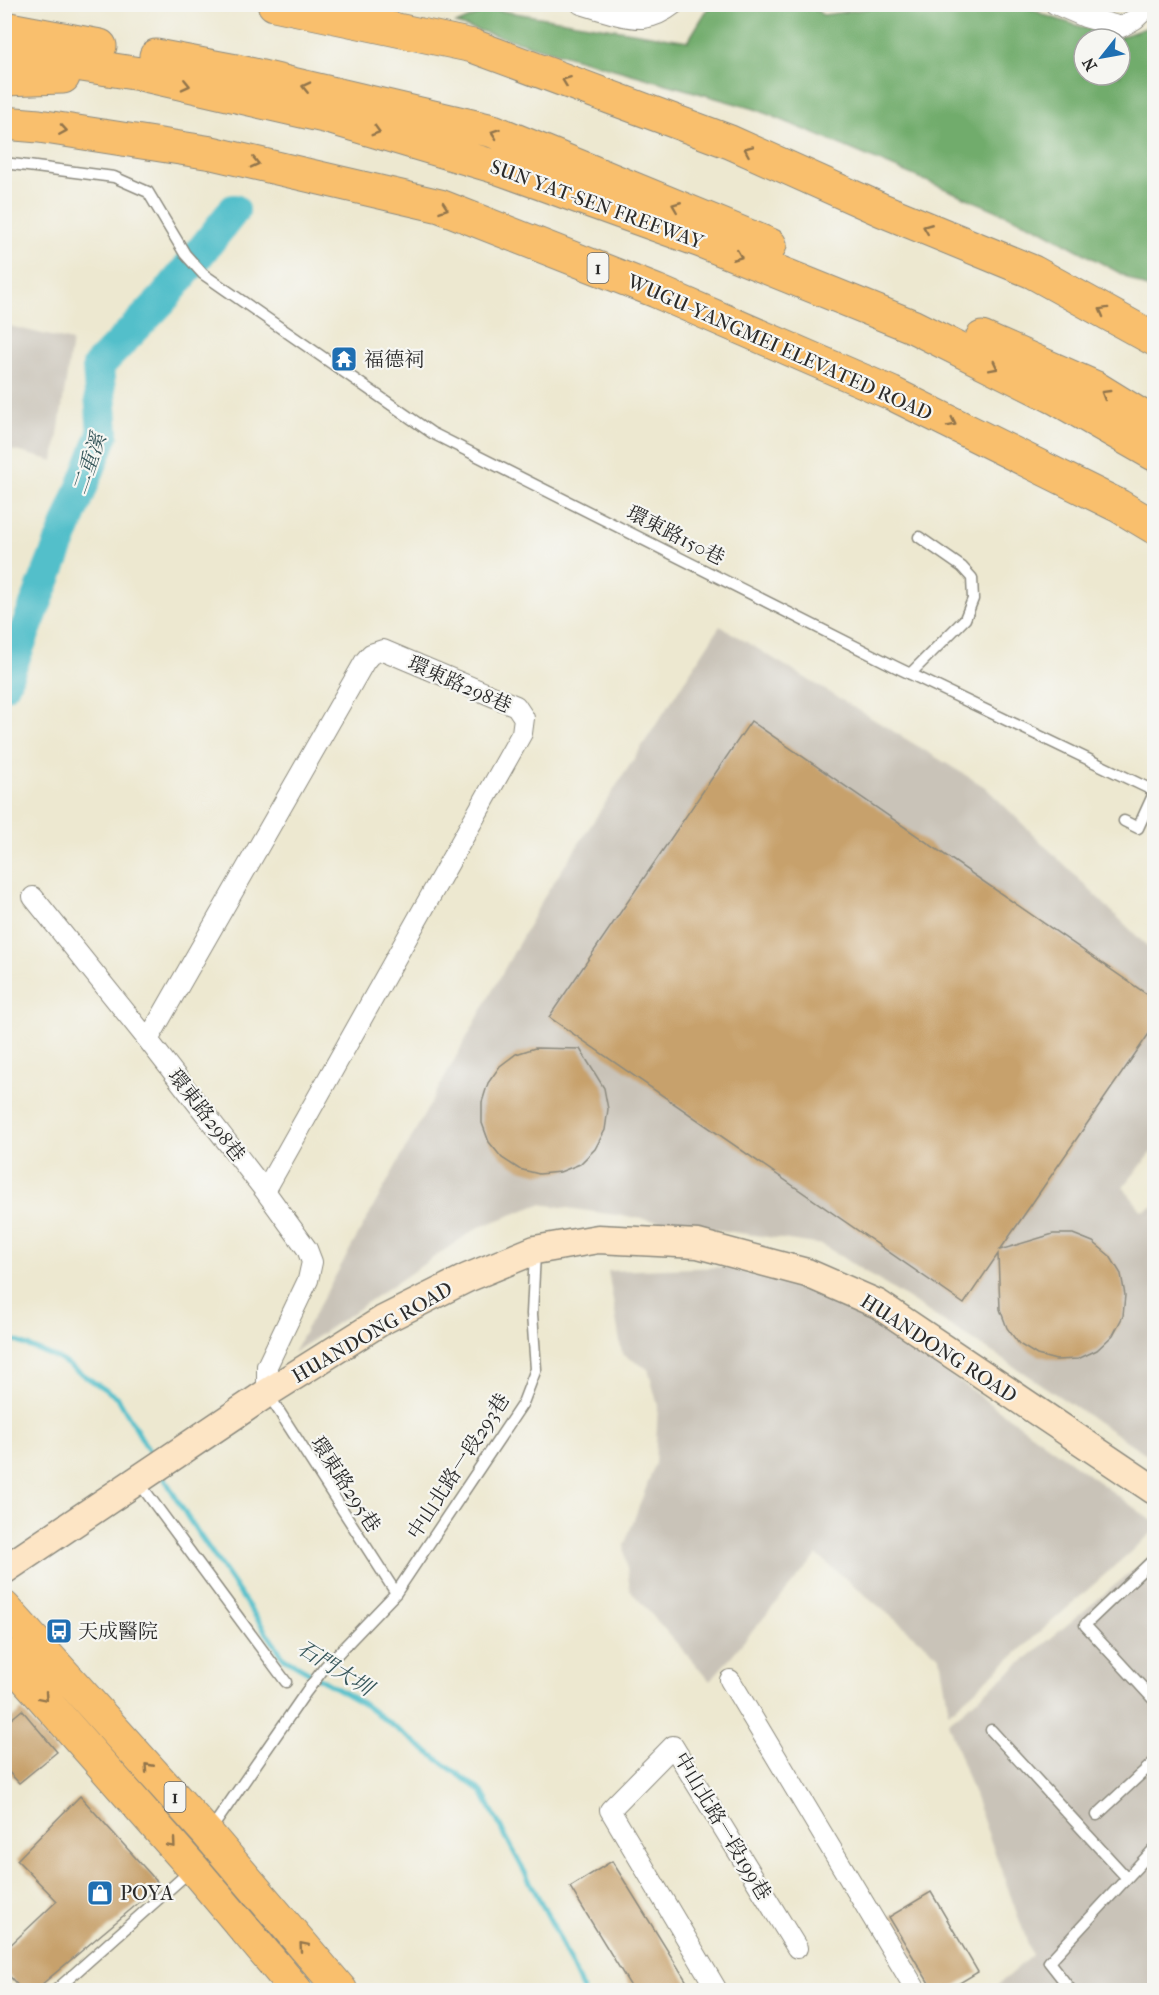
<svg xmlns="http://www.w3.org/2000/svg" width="1159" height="1995" font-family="'IM FELL French Canon','Noto Serif TC',serif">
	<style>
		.industrial { fill: #c9c3b8 }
		.forest { fill: #71ac6c; stroke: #4e6c4c; stroke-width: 1.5; fill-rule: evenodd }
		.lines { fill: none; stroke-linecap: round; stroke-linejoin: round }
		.stream { stroke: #52bfca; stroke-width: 5 }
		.river { stroke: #52bfca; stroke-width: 32 }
		.building { fill: #c7a16c }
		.lane-casing { stroke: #8c8a7e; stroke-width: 13 }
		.street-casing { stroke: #8c8a7e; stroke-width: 22 }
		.secondary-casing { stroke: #8c8a7e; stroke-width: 31 }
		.primary-casing { stroke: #8c8a7e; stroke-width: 34 }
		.highway-casing { stroke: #8c8a7e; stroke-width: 35 }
		.lane { stroke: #fff; stroke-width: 10 }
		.street { stroke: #fff; stroke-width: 20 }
		.secondary { stroke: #fde5c5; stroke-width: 28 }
		.primary { stroke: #f9bf6d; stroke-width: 32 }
		.highway { stroke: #f9bf6d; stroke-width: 33 }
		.oneway { stroke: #92754c }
		.labels { text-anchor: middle; stroke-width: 4.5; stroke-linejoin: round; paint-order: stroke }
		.shield { fill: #f6f6f2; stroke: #686867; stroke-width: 1.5 }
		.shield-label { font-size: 18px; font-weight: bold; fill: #2b2b2b }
		.street-label { font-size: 20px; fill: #2b2b2b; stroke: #f6f6f2 }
		.poi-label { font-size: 20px; fill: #2b2b2b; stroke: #f6f6f2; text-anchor: start }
		.water-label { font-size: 21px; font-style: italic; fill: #37575b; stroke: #f6f6f2 }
	</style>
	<rect width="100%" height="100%" fill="#f6f6f2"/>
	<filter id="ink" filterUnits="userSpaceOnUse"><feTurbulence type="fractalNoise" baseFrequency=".0167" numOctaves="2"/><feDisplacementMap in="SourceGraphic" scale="12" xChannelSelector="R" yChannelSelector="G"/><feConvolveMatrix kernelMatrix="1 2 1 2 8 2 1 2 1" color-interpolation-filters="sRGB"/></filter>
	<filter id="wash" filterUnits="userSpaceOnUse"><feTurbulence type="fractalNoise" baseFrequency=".008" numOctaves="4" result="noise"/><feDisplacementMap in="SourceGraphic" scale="24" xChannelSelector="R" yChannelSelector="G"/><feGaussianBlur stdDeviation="1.35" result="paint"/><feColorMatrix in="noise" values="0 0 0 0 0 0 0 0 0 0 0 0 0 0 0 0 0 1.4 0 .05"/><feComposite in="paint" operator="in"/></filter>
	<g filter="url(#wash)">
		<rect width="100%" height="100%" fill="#ede8d0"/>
		<!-- industrial -->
		<path class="industrial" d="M5,325L72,341L54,461L5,448Z
			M720,626L985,787L1154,953V1150L1123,1187L1142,1211L1154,1206V1459L998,1356L823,1245L540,1204L477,1228L293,1353L543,899Z
			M725,1267L839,1301L895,1335L1154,1522V1531L949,1713L940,1657L817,1555L710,1681L630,1590L624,1546L655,1464L658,1406L648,1369L622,1354L608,1271Z
			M1154,1553V1990H992L1032,1955L948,1723Z"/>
		<!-- forest -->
		<path class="forest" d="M881,4H1023L1044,15L1117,38L1154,25V292L1038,228L758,110L456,24L490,9L688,41L710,5H809L823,15L877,7ZM1084,39H1120V75H1084Z"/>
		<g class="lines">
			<!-- stream -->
			<path class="stream" d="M4,1336L59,1359L118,1398L153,1458
				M162,1474L188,1518L284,1658L362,1703L482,1792L554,1927L583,1990"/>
			<!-- river -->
			<path class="river" d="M4,684L103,434L98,366L164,298L234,210"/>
		</g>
		<g id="blocks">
			<!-- building -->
			<path class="building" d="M751,721L1155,1000V1025L1000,1250L1053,1234H1073L1093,1242L1110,1256L1121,1274L1125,1295L1123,1316L1113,1335L1097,1350L1078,1359L1056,1360L1037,1355L1019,1344L1007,1328L1000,1309L998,1254L964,1304L549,1017Z
				M535,1048L580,1049L604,1088L608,1109L605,1130L595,1149L580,1164L560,1172L539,1174L519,1169L502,1158L489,1142L482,1123V1102L488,1083L500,1066L516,1054Z
				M22,1710L57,1752L19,1783L4,1767V1725Z
				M80,1796L160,1885L35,1990H22L4,1970V1951L57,1901L17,1860Z
				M612,1861L692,1990H633L570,1887Z
				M931,1892L978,1972L948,1990H933L889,1917Z"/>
		</g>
	</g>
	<g filter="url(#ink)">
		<use href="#blocks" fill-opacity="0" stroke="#8c8a7e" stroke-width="1.5"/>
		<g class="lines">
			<defs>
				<path id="lane" d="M4,163L114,177L148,192L185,254L203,274L432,433L896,667L1154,791
					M910,674L965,619L973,599L972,578L962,567L919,537
					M1124,821L1138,828L1154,793
					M268,1394L396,1593
					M137,1480L286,1682
					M1154,1559L1085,1625L1154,1700
					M991,1730L1127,1878
					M1097,1815L1154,1762
					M210,1831L306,1692L325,1667L396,1593L523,1403L536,1369L532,1314L535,1253
					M56,1990L190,1871
					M1071,1990L1049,1962L1154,1849"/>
				<path id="street" d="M581,4C597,9 627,19 643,18C654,17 665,11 674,4
					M1055,4L1085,17L1121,27L1135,19L1151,4
					M33,897L148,1040L265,1191L307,1249L312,1262L308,1280L267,1366V1393
					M148,1040L365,661L371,654L383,650L516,706L524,718L522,733L265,1191
					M730,1680L916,1990
					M717,1990L610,1810L673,1746L797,1948"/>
				<path id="secondary" d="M4,1570L267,1393L383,1320L467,1278L535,1250L598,1239L698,1244L807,1273L878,1304L1154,1490"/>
				<path id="primary" d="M4,1607L208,1834L341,1990
					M4,1654L193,1868L296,1990"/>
				<path id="highway" d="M274,4L473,46L730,142L882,210L1033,272L1154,339
					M4,28L100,46
					M4,53L140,74L328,117L496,167L701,241L912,326L1056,398L1154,454
					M156,56L236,71L493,131L770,245
					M4,79L63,77
					M4,123L39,126L212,153L440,206L656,291L891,393L1119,506L1154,527
					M982,338L1094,387L1154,424"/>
			</defs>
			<!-- lane casing -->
			<use href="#lane" class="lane-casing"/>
			<!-- street casing -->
			<use href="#street" class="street-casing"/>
			<!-- secondary casing -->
			<use href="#secondary" class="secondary-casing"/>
			<!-- primary casing -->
			<use href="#primary" class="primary-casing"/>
			<!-- highway casing -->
			<use href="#highway" class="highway-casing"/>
			<!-- lane -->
			<use href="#lane" class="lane"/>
			<!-- street -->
			<use href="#street" class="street"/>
			<!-- secondary -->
			<use href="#secondary" class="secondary"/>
			<!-- primary -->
			<use href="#primary" class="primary"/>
			<!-- highway -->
			<use href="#highway" class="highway"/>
		</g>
		<!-- one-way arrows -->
		<defs><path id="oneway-chevron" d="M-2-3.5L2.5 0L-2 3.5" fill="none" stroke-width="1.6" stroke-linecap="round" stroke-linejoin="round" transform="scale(1.5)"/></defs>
		<g class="oneway">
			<use href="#oneway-chevron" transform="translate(566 81) rotate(-159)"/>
			<use href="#oneway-chevron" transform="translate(186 85) rotate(13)"/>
			<use href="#oneway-chevron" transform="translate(306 87) rotate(-167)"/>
			<use href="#oneway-chevron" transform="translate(63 130) rotate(9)"/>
			<use href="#oneway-chevron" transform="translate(376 131) rotate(16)"/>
			<use href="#oneway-chevron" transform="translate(495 133) rotate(-161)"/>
			<use href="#oneway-chevron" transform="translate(748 150) rotate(-156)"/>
			<use href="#oneway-chevron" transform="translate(255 163) rotate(13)"/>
			<use href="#oneway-chevron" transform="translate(676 206) rotate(-158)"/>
			<use href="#oneway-chevron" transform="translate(444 208) rotate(19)"/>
			<use href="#oneway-chevron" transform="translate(927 228) rotate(-158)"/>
			<use href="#oneway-chevron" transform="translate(738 256) rotate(22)"/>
			<use href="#oneway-chevron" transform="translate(1103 311) rotate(-151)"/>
			<use href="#oneway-chevron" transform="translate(994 367) rotate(27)"/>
			<use href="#oneway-chevron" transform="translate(1105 394) rotate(-149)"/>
			<use href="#oneway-chevron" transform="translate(952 423) rotate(26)"/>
			<use href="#oneway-chevron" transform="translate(44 1697) rotate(49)"/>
			<use href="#oneway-chevron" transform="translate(148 1767) rotate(-132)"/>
			<use href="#oneway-chevron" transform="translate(172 1844) rotate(49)"/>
			<use href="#oneway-chevron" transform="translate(303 1946) rotate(-131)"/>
		</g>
	</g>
	<!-- icons -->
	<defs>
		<symbol id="temple-square" viewBox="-11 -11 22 22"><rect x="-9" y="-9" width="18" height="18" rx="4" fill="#1f6fb2" stroke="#f6f6f2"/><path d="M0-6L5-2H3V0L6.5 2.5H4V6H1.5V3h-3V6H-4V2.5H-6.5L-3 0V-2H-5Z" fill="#fff"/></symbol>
		<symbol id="bus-square" viewBox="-11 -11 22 22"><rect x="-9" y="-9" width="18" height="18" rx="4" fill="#1f6fb2" stroke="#f6f6f2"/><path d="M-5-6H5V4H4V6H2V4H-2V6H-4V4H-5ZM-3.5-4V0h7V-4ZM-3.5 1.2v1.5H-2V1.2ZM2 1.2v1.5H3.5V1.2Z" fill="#fff"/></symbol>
		<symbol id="shop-square" viewBox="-11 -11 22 22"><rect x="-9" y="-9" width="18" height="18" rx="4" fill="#1f6fb2" stroke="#f6f6f2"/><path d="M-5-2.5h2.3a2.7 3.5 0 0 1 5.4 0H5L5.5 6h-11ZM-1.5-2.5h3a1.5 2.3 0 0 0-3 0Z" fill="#fff"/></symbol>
	</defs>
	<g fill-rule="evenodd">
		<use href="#temple-square" x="329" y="344" width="30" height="30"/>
		<use href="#bus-square" x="44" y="1616" width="30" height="30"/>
		<use href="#shop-square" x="85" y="1878" width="30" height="30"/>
	</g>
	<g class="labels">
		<!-- shield labels -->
		<g class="shield">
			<rect x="587.5" y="253" width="21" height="30" rx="4.5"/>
			<rect x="164.5" y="1782" width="21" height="30" rx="4.5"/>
		</g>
		<g class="shield-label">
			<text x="598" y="274">1</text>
			<text x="175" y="1803">1</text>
		</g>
		<!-- street labels -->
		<g class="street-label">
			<text transform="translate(597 204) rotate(20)" y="7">SUN YAT-SEN FREEWAY</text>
			<text transform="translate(780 347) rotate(24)" y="7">WUGU-YANGMEI ELEVATED ROAD</text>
			<text transform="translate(676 535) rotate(27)" y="7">環東路150巷</text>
			<text transform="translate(460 684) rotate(24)" y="7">環東路298巷</text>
			<text transform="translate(207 1115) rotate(52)" y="7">環東路298巷</text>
			<text transform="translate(372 1332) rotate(-30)" y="7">HUANDONG ROAD</text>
			<text transform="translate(939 1348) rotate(33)" y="7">HUANDONG ROAD</text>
			<text transform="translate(458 1466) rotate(-57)" y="7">中山北路一段293巷</text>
			<text transform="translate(346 1484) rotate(57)" y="7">環東路295巷</text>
			<text transform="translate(723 1826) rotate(59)" y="7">中山北路一段199巷</text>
		</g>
		<!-- poi labels -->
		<g class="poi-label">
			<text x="364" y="366">福德祠</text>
			<text x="78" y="1638">天成醫院</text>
			<text x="120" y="1900">POYA</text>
		</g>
		<!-- water labels -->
		<g class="water-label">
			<text transform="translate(89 464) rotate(-71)" y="7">二重溪</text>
			<text transform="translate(335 1668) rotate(32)" y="7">石門大圳</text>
		</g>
	</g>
	<!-- margin -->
	<rect width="1159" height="1995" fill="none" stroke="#f6f6f2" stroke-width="24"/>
	<!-- north arrow -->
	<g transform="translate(1102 57) rotate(239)"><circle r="28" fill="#f6f6f2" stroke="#a5a5a2" stroke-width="1.5"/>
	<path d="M0-4.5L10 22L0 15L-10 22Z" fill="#1f6fb2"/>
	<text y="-9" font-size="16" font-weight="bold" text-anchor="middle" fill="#2b2b2b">N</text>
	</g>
</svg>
